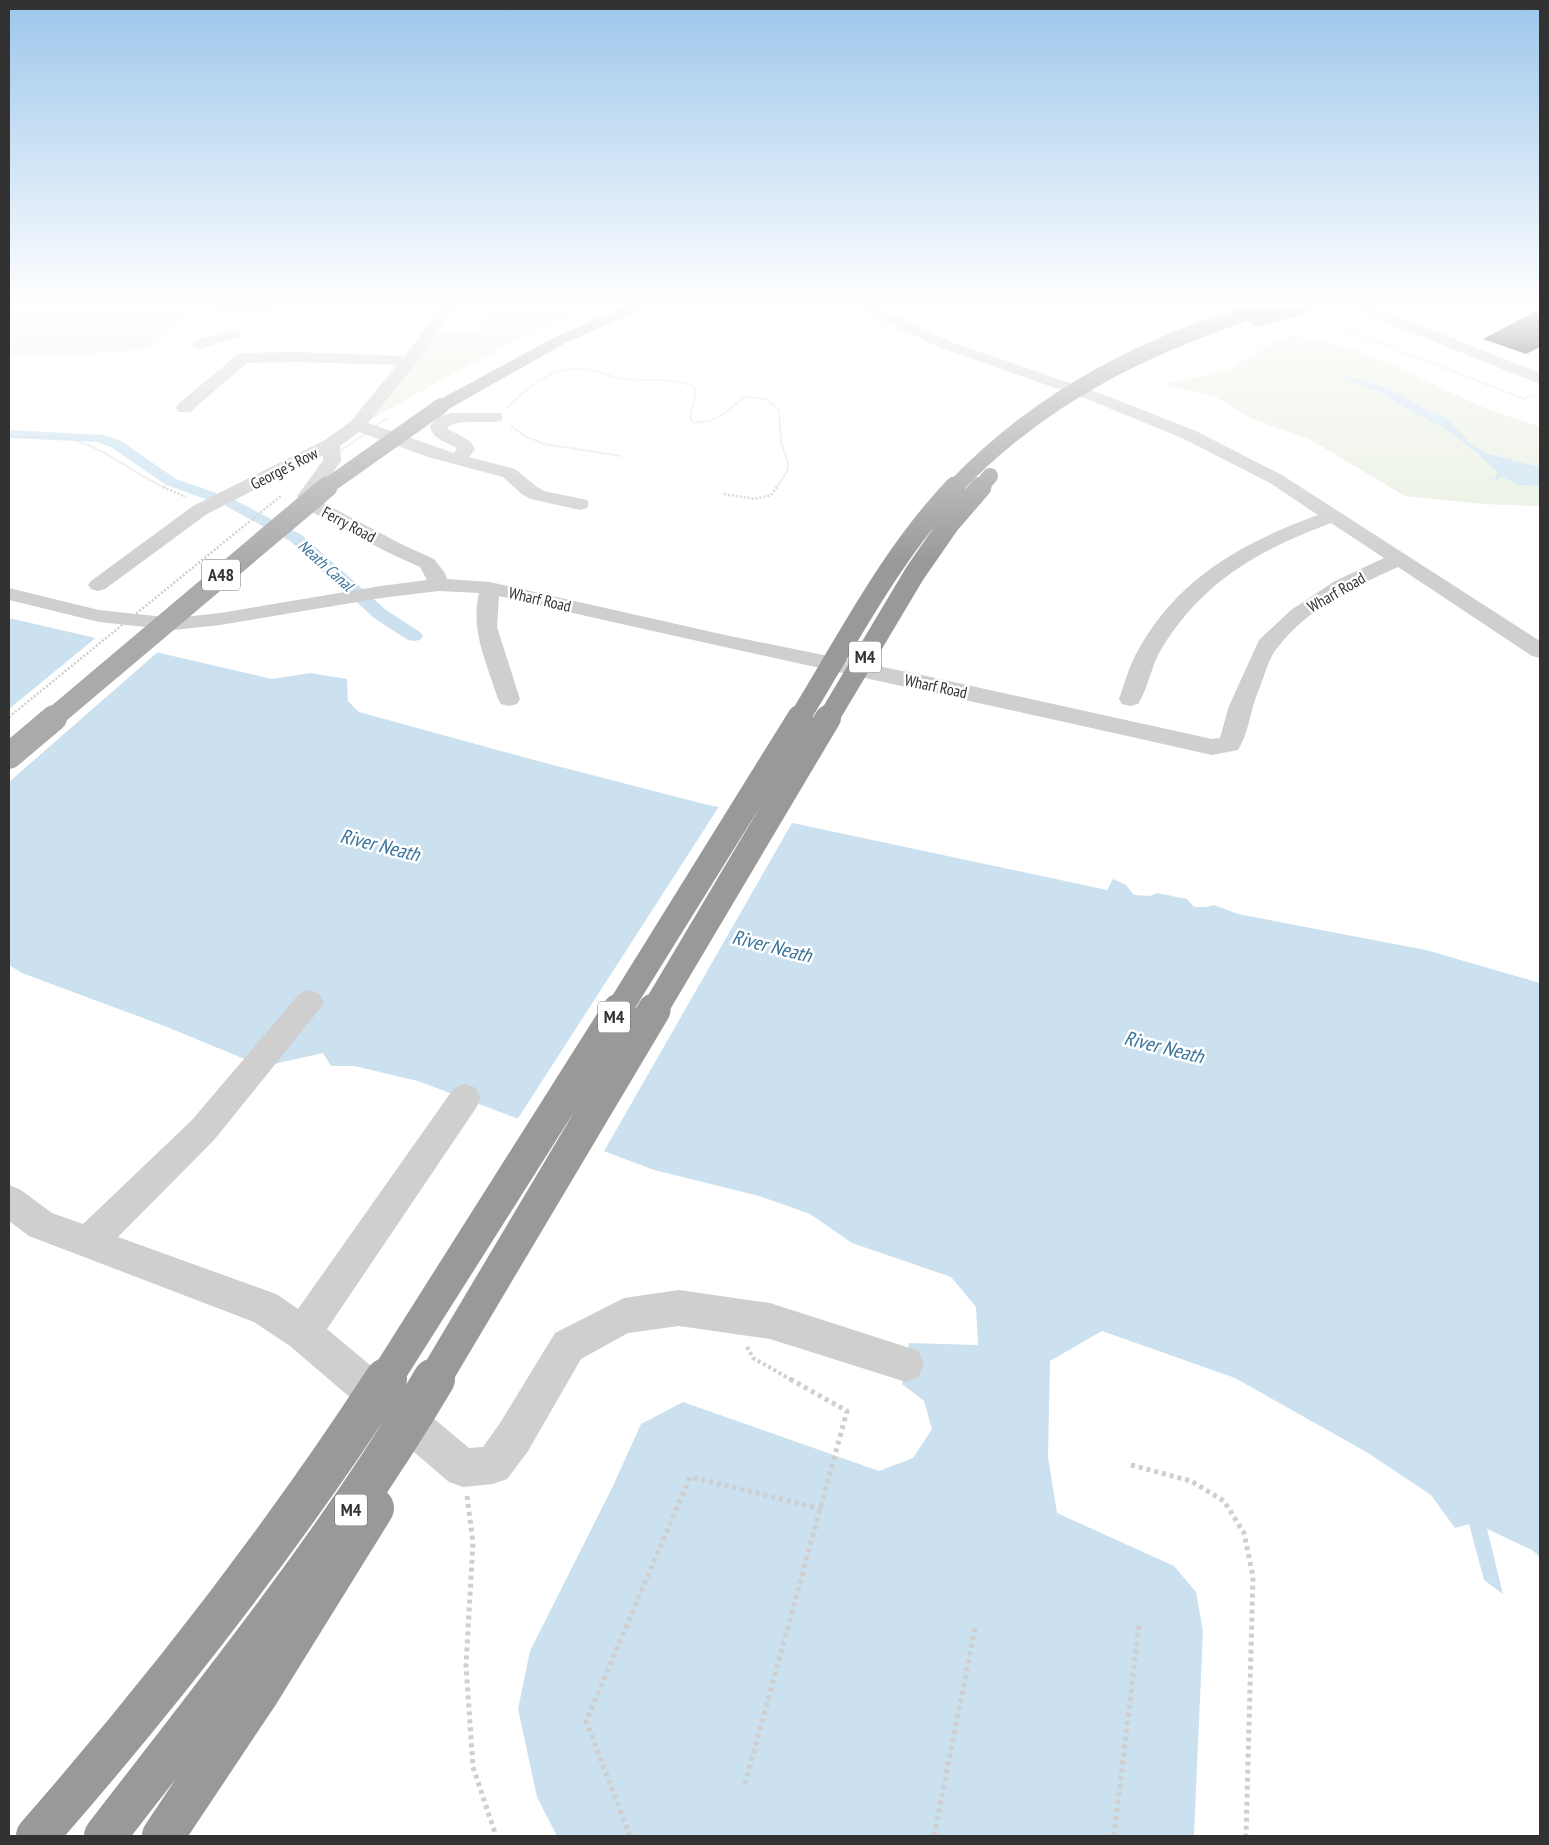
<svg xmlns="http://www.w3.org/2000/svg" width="1549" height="1845" font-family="'PT Sans Narrow',sans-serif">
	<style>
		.green { fill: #e8efe0 }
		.water { fill: #cbe1f0 }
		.pier { fill: #fff }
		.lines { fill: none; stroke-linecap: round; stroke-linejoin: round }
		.canal { fill: #cbe1f0; fill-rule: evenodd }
		.building { fill: #191919 }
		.path-far3 { stroke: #cfcfcf; stroke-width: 2; stroke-dasharray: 1 1; stroke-linecap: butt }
		.path-far2 { stroke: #cfcfcf; stroke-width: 2.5; stroke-dasharray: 2 2; stroke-linecap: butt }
		.path-far1 { stroke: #cfcfcf; stroke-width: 4; stroke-dasharray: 3 3; stroke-linecap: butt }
		.path { stroke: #cfcfcf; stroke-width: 5; stroke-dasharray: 4 4; stroke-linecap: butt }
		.minor { fill: #cfcfcf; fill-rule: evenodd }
		.major { fill: #aaa; fill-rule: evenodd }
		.path-bridge-far1 { stroke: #cfcfcf; stroke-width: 2; stroke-dasharray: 1 1; stroke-linecap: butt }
		.path-bridge { stroke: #cfcfcf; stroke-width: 2.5; stroke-dasharray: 2 2; stroke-linecap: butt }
		.major-bridge-far2 { stroke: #aaa; stroke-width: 16 }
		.major-bridge-far1 { stroke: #aaa; stroke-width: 21 }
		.major-bridge { stroke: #aaa; stroke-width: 26 }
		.highway-bridge-far4 { stroke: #999; stroke-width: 16 }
		.highway-bridge-far3 { stroke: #999; stroke-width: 21 }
		.highway-bridge-far2 { stroke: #999; stroke-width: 26 }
		.highway-bridge-far1 { stroke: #999; stroke-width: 33 }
		.highway-bridge { stroke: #999; stroke-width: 42 }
		.labels { text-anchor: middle; stroke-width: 5; stroke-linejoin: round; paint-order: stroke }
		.far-street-label { font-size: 16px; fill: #323232; stroke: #fff }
		.far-water-label { font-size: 16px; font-style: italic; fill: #38749c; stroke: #fff }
		.shield { fill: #fff; stroke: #707070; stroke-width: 1 }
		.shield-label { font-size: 18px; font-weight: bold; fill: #323232 }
		.water-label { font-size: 20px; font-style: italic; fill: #38749c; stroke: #fff }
	</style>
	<rect width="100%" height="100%" fill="#fff"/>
	<!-- green -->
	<path class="green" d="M9,304H200L149,349L63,356H9Z
		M500,304H597C537,328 481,359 425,389C402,401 381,416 357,425L430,332L475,333Z
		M1287,336C1358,340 1418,380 1483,407C1501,414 1521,420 1540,427V467L1489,454L1471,444L1447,418L1426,409L1398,393L1377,385L1334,374L1379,392L1407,409L1445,429L1475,451L1497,472L1493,482L1502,475L1517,485H1532L1540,487V506L1483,504L1405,496L1309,439L1252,419L1214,396L1163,385L1226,370Z"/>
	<!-- water -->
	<path class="water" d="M1328,372L1377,385L1398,393L1426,409L1447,418L1471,444L1489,454L1540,467V487L1532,485H1517L1502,476L1493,483L1497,472L1475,451L1445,429L1407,409L1379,392Z
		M9,618L272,679L310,673L347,679L348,701L359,712L534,760L704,804L1107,890L1113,879L1126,885L1134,895L1150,896L1157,893L1187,899L1194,907H1206L1214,905L1238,914L1426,950L1540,983V1557L1532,1550L1487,1529L1503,1594L1484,1580L1469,1524L1455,1528L1431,1495L1368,1453L1235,1378L1102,1331L1050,1361L1048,1457L1057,1513L1174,1566L1196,1592L1203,1631L1194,1836H557L537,1797L518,1709L530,1651L613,1486L641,1424L683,1402L879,1471L913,1458L932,1429L924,1401L902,1384L909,1343L978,1345L976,1307L951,1277L852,1243L810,1214L759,1196L654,1170L418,1081L354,1066H331L323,1053L274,1064L247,1060L167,1027L22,973L9,965Z"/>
	<!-- pier -->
	<path class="pier" d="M98,636L160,650L9,782V709Z
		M720,805L793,821L603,1153L517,1120Z"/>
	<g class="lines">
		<!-- canal -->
		<path class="canal" d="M9,430L104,435L121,441L176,479L216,493L219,496L216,499L211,501L166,485L111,447L97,442L9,438Z
			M231,498L302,535L386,610L420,632L423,636L420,640L414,641L408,640L374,618L290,541L226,506L223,503L226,500Z"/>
	</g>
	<!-- building -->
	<path class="building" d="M1540,309V347L1526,354L1483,339Z"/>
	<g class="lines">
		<!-- path-far3 -->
		<path class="path-far3" d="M1319,319L1524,399L1535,394
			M507,408C531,384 555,364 591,370C603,372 613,378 625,379C649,381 672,377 694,387L696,393L690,418L693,422C719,424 726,409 746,397L766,399L779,410L781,442L788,463L787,472L776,488
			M510,426L527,437L544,444L621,456
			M9,437C25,437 61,436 74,440C108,450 134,474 166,488"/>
		<!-- path-far2 -->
		<path class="path-far2" d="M163,487L186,497
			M724,494L755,499L771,495L777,487"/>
		<!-- path-far1 -->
		<path class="path-far1" d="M747,1347L753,1358L792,1380"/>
		<!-- path -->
		<path class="path" d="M1131,1465L1191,1481L1224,1501L1244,1533L1253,1577L1246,1836
			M467,1496L473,1542L466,1665L473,1767L496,1836
			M745,1784L847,1411L790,1379
			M630,1836L586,1721L690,1477L822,1509
			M934,1836L975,1628
			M1114,1836L1139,1625"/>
		<!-- minor -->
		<path class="minor" d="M443,304H458L415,364L368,423L454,453L457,448C446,442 432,439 430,426L438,417L451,413H501L503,417L501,421C486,424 457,419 448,427V429L470,441L475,449L469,457L515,469L537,487L544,491L587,500L589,504L587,508L580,510L531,499L523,495L503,477L428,457L359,432L340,446L341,461L316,496L320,501L403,545L434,559L445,573L447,579L490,582L725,635L922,675L1212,739L1220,738L1229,706L1259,640L1291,610L1335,581L1384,558L1331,523C1259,550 1203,581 1162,648C1151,665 1149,687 1138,704L1130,706L1122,704L1119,699C1124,685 1128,670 1135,656C1174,580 1241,543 1318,515L1270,483L1184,439L1087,399L941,348L853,307L851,304H871L951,342L1099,393L1196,431L1282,475L1540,641V658L1532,656L1398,567C1354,587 1308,608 1278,647C1268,658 1264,678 1258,692C1250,710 1249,733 1238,750L1212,755C974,701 736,651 499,596L497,627L520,699L517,704L509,706L501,704L498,699C487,663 470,631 479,593L439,591L381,598L220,625L174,630L99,622L9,600V588L99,610L174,618L220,613L381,586L427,580L420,567L389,553L306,509L297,496L323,461V455L207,514L105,589L98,591L91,589L88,585L91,581L193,506L325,440L351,421L397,365L296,362L247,363L190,412H178L176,408L178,404L237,355L243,353L296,352L405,356Z
			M1345,304H1366L1540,373V384L1347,307Z
			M271,305L276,306L278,309L276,312L217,314L212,313L210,310L212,307L217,306Z
			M233,329L238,331L241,334L238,337L200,349L195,347L192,344L195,341Z
			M309,990L319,994L324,1002L319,1010L214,1140L118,1237L265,1290L278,1295L298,1309L454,1088L465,1084L476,1088L481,1098L476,1108L327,1329L469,1448L483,1447L500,1423L555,1333L624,1298L679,1290L770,1303L919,1351L924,1364L919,1377L906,1382L770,1339L679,1326L628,1333L581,1359L528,1451L507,1479L493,1484L463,1487L449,1482L290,1346L254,1322L29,1236L9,1221V1185L21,1190L52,1213L83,1224L192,1120L299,994Z"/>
		<!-- major -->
		<path class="major" d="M630,304H650L648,307L567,342L447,410H435L433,406L435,402L557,336Z"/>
		<!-- path-bridge-far1 -->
		<path class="path-bridge-far1" d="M319,466L387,418"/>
		<!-- path-bridge -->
		<path class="path-bridge" d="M9,717L282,495"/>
		<!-- major-bridge-far2 -->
		<path class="major-bridge-far2" d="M325,488L441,406"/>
		<!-- major-bridge-far1 -->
		<path class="major-bridge-far1" d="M52,719L327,487"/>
		<!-- major-bridge -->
		<path class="major-bridge" d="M9,756L54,718"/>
		<!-- highway-bridge-far4 -->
		<path class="highway-bridge-far4" d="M1257,319L1308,304
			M954,488C1044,393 1151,343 1274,304
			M980,488L990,476"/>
		<!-- highway-bridge-far3 -->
		<path class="highway-bridge-far3" d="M799,719C847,641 891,554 955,487
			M828,719L915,573L949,524L981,487"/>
		<!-- highway-bridge-far2 -->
		<path class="highway-bridge-far2" d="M618,1011L800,718
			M654,1011L828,718"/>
		<!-- highway-bridge-far1 -->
		<path class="highway-bridge-far1" d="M385,1380L619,1010
			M434,1380L654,1010"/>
		<!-- highway-bridge -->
		<path class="highway-bridge" d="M37,1836C164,1691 281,1540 386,1379
			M105,1836C220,1687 338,1541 434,1379
			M163,1836L259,1692L373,1508"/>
	</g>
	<!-- sky -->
	<linearGradient id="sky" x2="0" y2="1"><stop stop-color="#9cc6eb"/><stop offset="0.54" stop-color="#fff"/><stop offset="1" stop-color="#fff" stop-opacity="0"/></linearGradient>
	<rect width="1549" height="563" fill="url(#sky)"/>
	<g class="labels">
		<!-- far-street labels -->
		<g class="far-street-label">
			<text transform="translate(284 468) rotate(-27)" y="6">George's Row</text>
			<text transform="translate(349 524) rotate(28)" y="6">Ferry Road</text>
			<text transform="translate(1336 592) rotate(-30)" y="6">Wharf Road</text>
			<text transform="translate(540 599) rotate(13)" y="6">Wharf Road</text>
			<text transform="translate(936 686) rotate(12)" y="6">Wharf Road</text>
		</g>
		<!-- far-water labels -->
		<g class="far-water-label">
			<text transform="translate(326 565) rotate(42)" y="6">Neath Canal</text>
		</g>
		<!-- shield labels -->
		<g class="shield">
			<rect x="202" y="559.5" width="38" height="31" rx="4"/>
			<rect x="849" y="641.5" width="32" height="31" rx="4"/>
			<rect x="598" y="1001.5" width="32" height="31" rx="4"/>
			<rect x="335" y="1494.5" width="32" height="31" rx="4"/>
		</g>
		<g class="shield-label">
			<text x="221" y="581">A48</text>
			<text x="865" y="663">M4</text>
			<text x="614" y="1023">M4</text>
			<text x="351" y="1516">M4</text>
		</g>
		<!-- water labels -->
		<g class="water-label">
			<text transform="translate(380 845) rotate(14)" y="7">River Neath</text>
			<text transform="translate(772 946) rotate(14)" y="7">River Neath</text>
			<text transform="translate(1164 1047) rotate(14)" y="7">River Neath</text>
		</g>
	</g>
	<!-- border -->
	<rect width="1549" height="1845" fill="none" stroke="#323232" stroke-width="20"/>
</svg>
